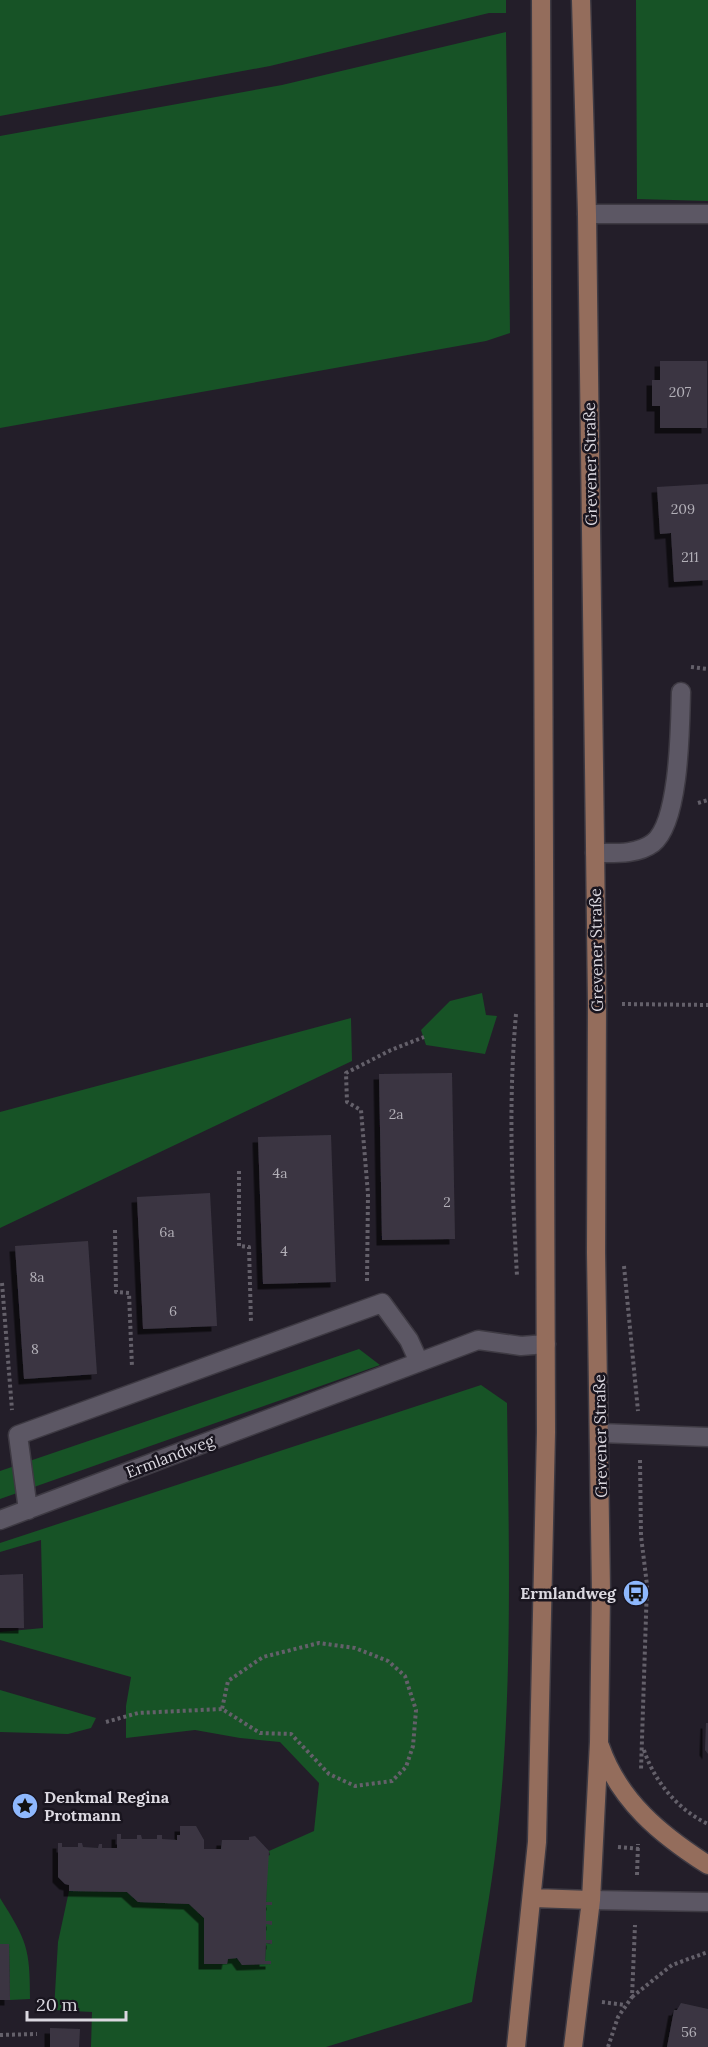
<svg xmlns="http://www.w3.org/2000/svg" width="708" height="2047" font-family="Lora,serif">
	<style>
		.green { fill: #175326 }
		.building { fill: #3b3642; filter: url(#shadow) }
		.lines { fill: none; stroke-linecap: round; stroke-linejoin: round }
		.minor-casing { stroke: #3e3a43; stroke-width: 21 }
		.major-casing { stroke: #3e3a43; stroke-width: 21 }
		.path { stroke: #64606a; stroke-width: 4; stroke-dasharray: 3 3; stroke-linecap: butt }
		.minor { stroke: #5c5764; stroke-width: 18 }
		.major { stroke: #946d5c; stroke-width: 18 }
		.labels { text-anchor: middle; stroke-width: 5; stroke-linejoin: round; paint-order: stroke }
		.number-label { font-size: 14px; fill: #b3b0b8 }
		.street-label { font-size: 16px; fill: #dbd8e0; stroke: #19151f }
		.poi-label { font-size: 16px; font-weight: bold; fill: #dbd8e0; stroke: #19151f; text-anchor: end }
	</style>
	<defs>
		<filter id="shadow"><feDropShadow dx="-5.5" dy="5.5" stdDeviation="0" flood-color="#0009"/></filter>
	</defs>
	<rect width="100%" height="100%" fill="#231e29"/>
	<!-- green -->
	<path class="green" d="M0,0H506V13H489L270,66L0,116Z
		M636,0H708V201L637,199Z
		M506,32L510,333L486,341L0,428V136L282,85Z
		M482,993L486,1015L497,1016L485,1054L426,1045L421,1030L450,1001Z
		M351,1018L352,1061L0,1228V1112Z
		M359,1349L380,1365L0,1499V1471Z
		M481,1385L507,1403C509,1548 513,1695 497,1839C491,1894 480,1948 472,2002L326,2047H91L92,2012L54,2010L58,1942L69,1891L127,1892L138,1902L189,1904L204,1918V1964H227L228,1959L237,1958L242,1965L271,1964V1961H265L266,1943L271,1944L266,1940V1924H272V1921H266V1905L272,1904V1902H266L267,1856L270,1855L269,1851L314,1831L319,1783L280,1742L240,1738L195,1730L126,1738V1706L131,1677L0,1640V1632L43,1628L41,1540L0,1552V1543Z
		M0,1690L96,1718L91,1728L68,1734L0,1732Z
		M0,1898C27,1941 30,1948 30,1999L10,2000L9,1944H0Z"/>
	<!-- building -->
	<path class="building" d="M660,361H707V428H660V406H652V380H660Z
		M708,484V580L674,582L671,533L660,534L657,487Z
		M452,1073L455,1239L382,1240L379,1074Z
		M331,1135L336,1282L263,1284L258,1137Z
		M210,1193L217,1326L143,1329L137,1197Z
		M88,1241L97,1374L24,1379L15,1246Z
		M23,1574L24,1628H0V1575Z
		M706,1723H708V1754L705,1750Z
		M180,1826H196L204,1840V1849H221L222,1840H249V1837L255,1836L269,1851L266,1902H272V1905H266V1921H272V1925L266,1924V1940H272V1944L266,1943L265,1961H271V1964L242,1965L237,1958L228,1959L227,1964H204V1918L189,1904L138,1902L127,1892L69,1891V1885L65,1884L58,1877V1843H62V1847H78V1843H82L83,1847L98,1848L99,1844H102V1848H117V1834H121V1839H137V1835H141L142,1839H157V1835H162V1839L177,1840V1835H180Z
		M0,1944H9L10,2000H0Z
		M681,2003L708,2009V2047H667L674,2010H677Z
		M50,2028L80,2029L79,2047H50Z"/>
	<g class="lines">
		<defs>
			<path id="minor" d="M587,214H708
				M595,853C613,853 637,855 653,843C680,822 680,726 681,692
				M600,1433L708,1437
				M28,1510L18,1435L382,1303L409,1340L419,1362
				M0,1520L478,1340L521,1346L546,1344
				M591,1900L708,1902"/>
			<path id="major" d="M600,1746C619,1801 661,1835 708,1865
				M533,1898L591,1900
				M516,2047L537,1842L546,1432L541,0
				M573,2047L591,1900L599,1742L601,1592L596,1252L597,1004L587,214L581,0"/>
		</defs>
		<!-- minor casing -->
		<use href="#minor" class="minor-casing"/>
		<!-- major casing -->
		<use href="#major" class="major-casing"/>
		<!-- path -->
		<path class="path" d="M691,667L708,669
			M698,803L708,800
			M622,1004L708,1005
			M516,1014C508,1105 512,1186 517,1276
			M239,1171V1246L249,1247L251,1323
			M115,1230L116,1292L129,1293L132,1367
			M624,1266L638,1411
			M367,1281L368,1194L361,1110L347,1102L346,1073L391,1050L424,1037
			M2,1283L12,1410
			M640,1460L641,1536L647,1585L641,1770
			M106,1722L138,1713L222,1709L260,1733L291,1734L329,1774L355,1786L392,1781L406,1767L413,1746L416,1710L405,1676L388,1661L355,1648L319,1643L263,1657L228,1681L222,1709
			M644,1750C654,1781 678,1810 708,1824
			M618,1847L640,1849
			M637,1875L638,1844
			M632,1997L672,1965L708,1952
			M602,2002L625,2005
			M0,2035L37,2034
			M608,2047L618,2017L632,1997L635,1925"/>
		<!-- minor -->
		<use href="#minor" class="minor"/>
		<!-- major -->
		<use href="#major" class="major"/>
	</g>
	<!-- icons -->
	<defs>
		<symbol id="bus-disc" viewBox="-11 -11 22 22"><circle r="9.5" fill="#8eb8fd" stroke="#19151f"/><path d="M-5-6H5V4H4V6H2V4H-2V6H-4V4H-5ZM-3.5-4V0h7V-4ZM-3.5 1.2v1.5H-2V1.2ZM2 1.2v1.5H3.5V1.2Z" fill="#111"/></symbol>
		<symbol id="sight-disc" viewBox="-11 -11 22 22"><circle r="9.5" fill="#8eb8fd" stroke="#19151f"/><path d="M0-6L1.8-2.2L6-1.7L2.9 1.2L3.7 5.4L0 3.3L-3.7 5.4L-2.9 1.2L-6-1.7L-1.8-2.2Z" fill="#111"/></symbol>
	</defs>
	<g fill-rule="evenodd">
		<use href="#bus-disc" x="621" y="1578" width="30" height="30"/>
		<use href="#sight-disc" x="10" y="1791" width="30" height="30"/>
	</g>
	<g class="labels">
		<!-- number labels -->
		<g class="number-label">
			<text x="680" y="397">207</text>
			<text x="683" y="514">209</text>
			<text x="690" y="562">211</text>
			<text x="396" y="1119">2a</text>
			<text x="280" y="1178">4a</text>
			<text x="447" y="1207">2</text>
			<text x="167" y="1237">6a</text>
			<text x="284" y="1256">4</text>
			<text x="37" y="1282">8a</text>
			<text x="173" y="1316">6</text>
			<text x="35" y="1354">8</text>
			<text x="689" y="2037">56</text>
		</g>
		<!-- street labels -->
		<g class="street-label">
			<text transform="translate(590 464) rotate(-91)" y="6">Grevener Straße</text>
			<text transform="translate(596 950) rotate(-91)" y="6">Grevener Straße</text>
			<text transform="translate(600 1436) rotate(-91)" y="6">Grevener Straße</text>
			<text transform="translate(170 1456) rotate(-21)" y="6">Ermlandweg</text>
		</g>
		<!-- poi labels -->
		<g class="poi-label">
			<text x="616" y="1599">Ermlandweg</text>
			<text x="44" y="1803" text-anchor="start">Denkmal Regina<tspan x="44" dy="18">Protmann</tspan></text>
		</g>
	</g>
	<!-- scale -->
	<path d="M27 2011v9h99v-9" fill="none" stroke="#dbd8e0" stroke-width="3"/>
	<text x="36" y="2011" font-size="18" fill="#dbd8e0" stroke="#19151f" stroke-width="4.5" paint-order="stroke">20 m</text>
</svg>
